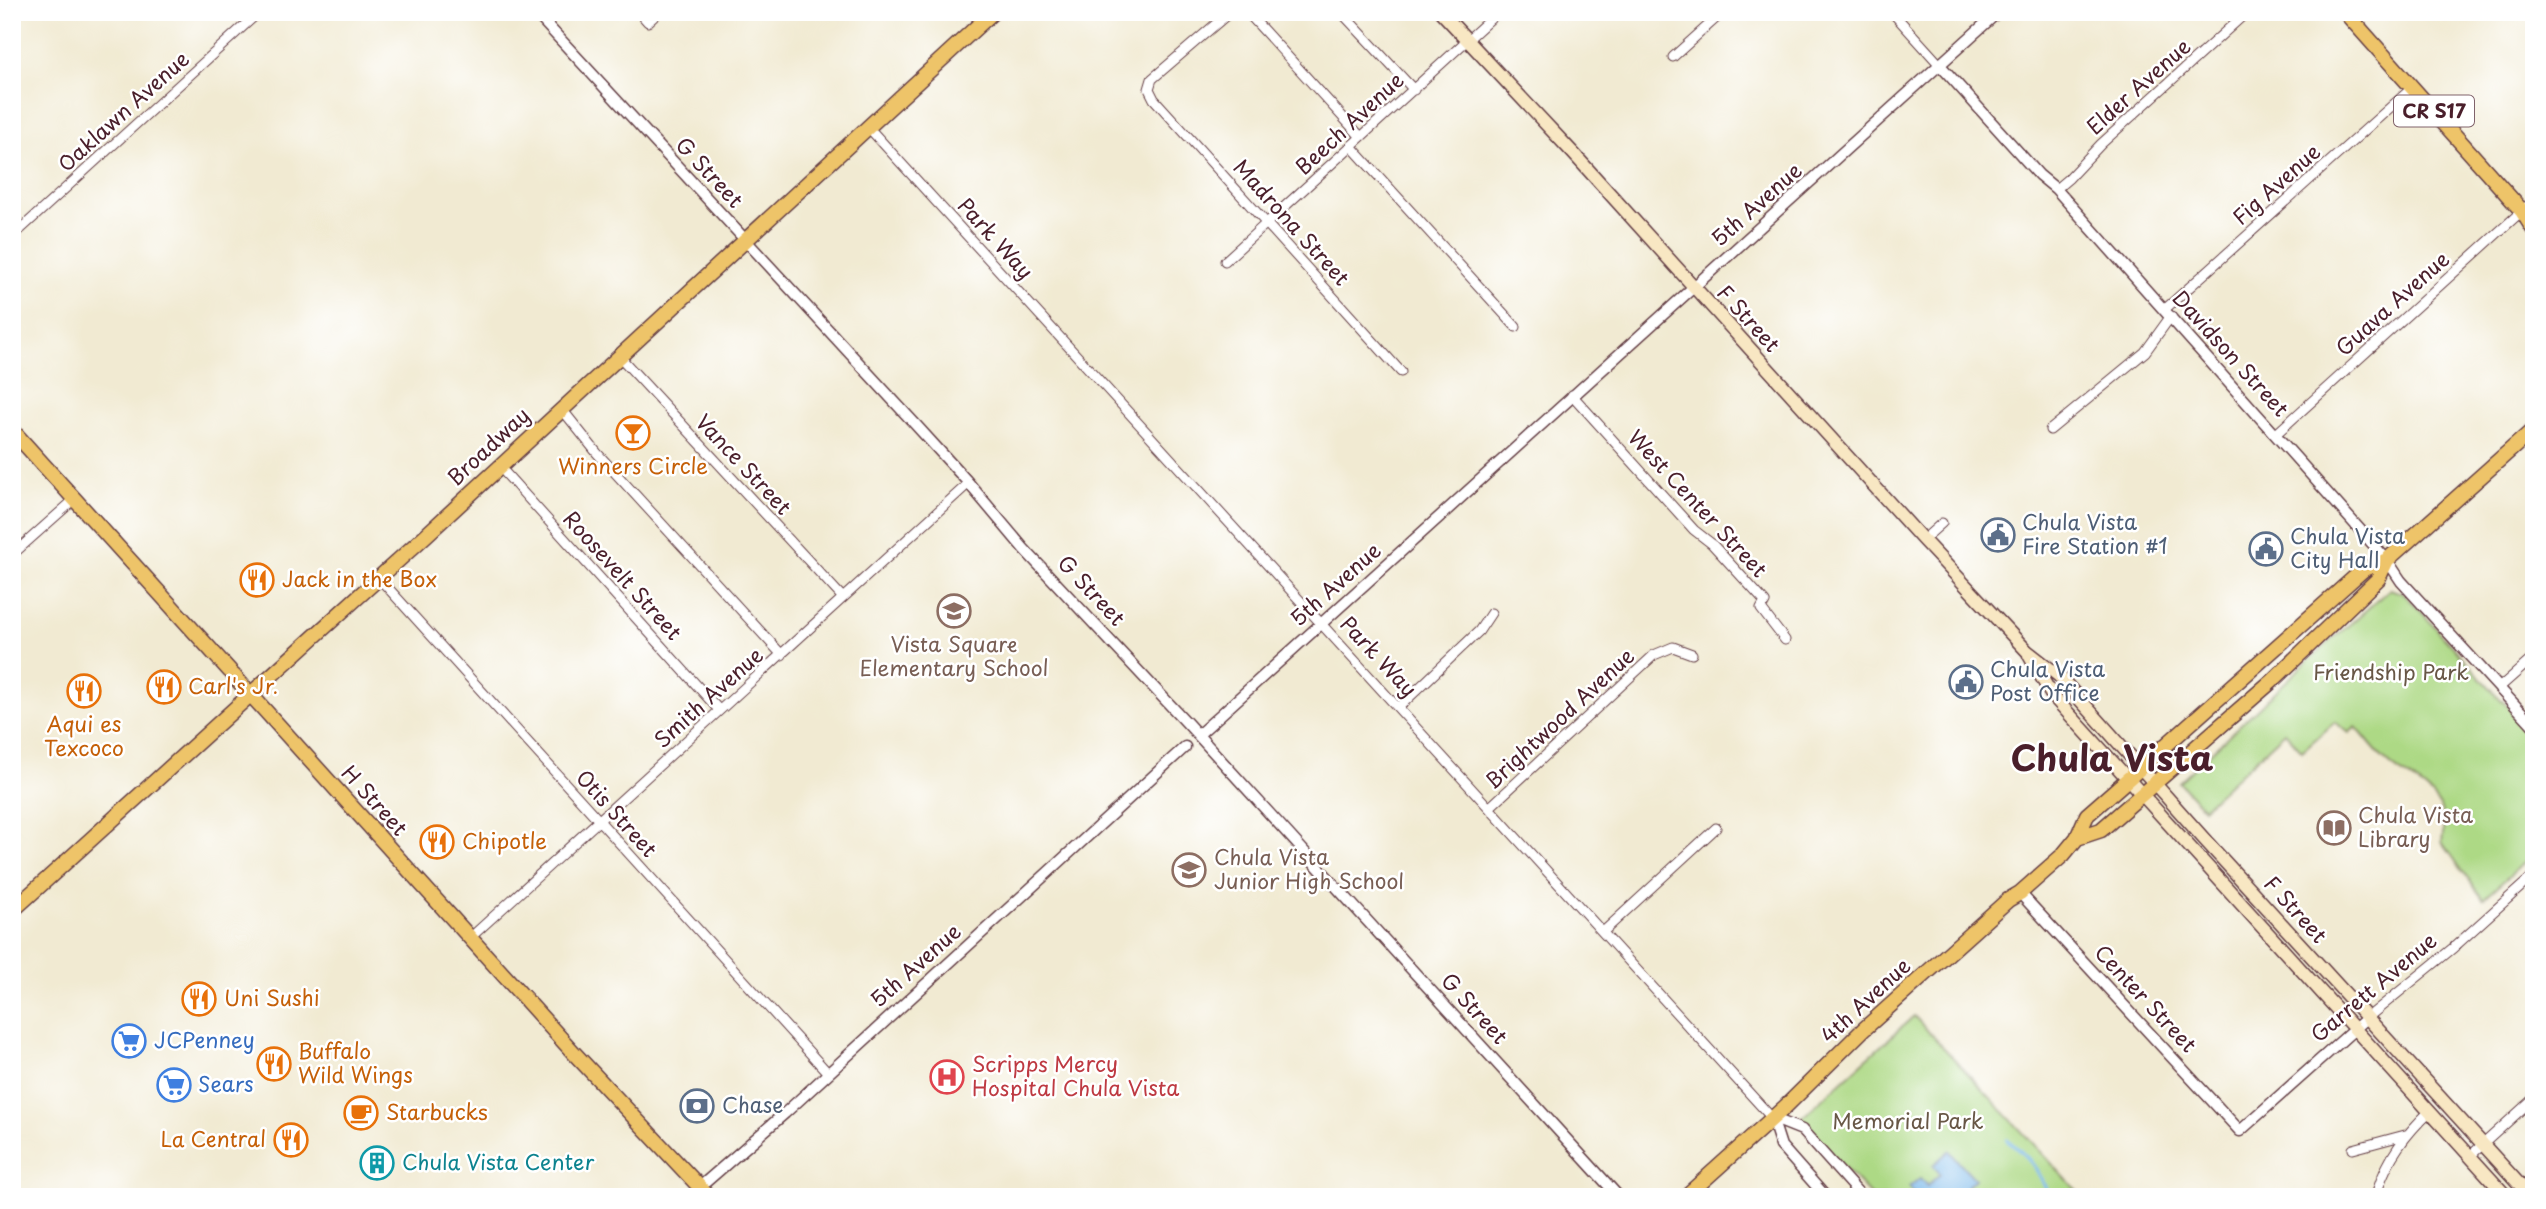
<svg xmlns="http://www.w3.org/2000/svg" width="2546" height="1209" font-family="'Playpen Sans',sans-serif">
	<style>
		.green { fill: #add985; stroke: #7c7c58; stroke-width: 2 }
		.water { fill: #73b5e8; stroke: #5e6a8a; stroke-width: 2 }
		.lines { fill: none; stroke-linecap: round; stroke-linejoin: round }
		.stream { stroke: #73b5e8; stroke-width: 3.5 }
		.minor-casing { stroke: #633d44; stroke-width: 11 }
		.tertiary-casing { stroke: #633d44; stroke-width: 13 }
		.secondary-casing { stroke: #633d44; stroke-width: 15 }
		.primary-casing { stroke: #633d44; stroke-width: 17 }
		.minor { stroke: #fff; stroke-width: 9 }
		.tertiary { stroke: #fff; stroke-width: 10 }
		.secondary { stroke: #f8e7c3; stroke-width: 12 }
		.primary { stroke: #eec469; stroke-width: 14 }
		.labels { text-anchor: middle; stroke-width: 5; stroke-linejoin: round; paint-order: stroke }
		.shield { fill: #fff; stroke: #80626b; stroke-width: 2 }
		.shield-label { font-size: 19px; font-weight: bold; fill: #4a1f2b }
		.street-label { font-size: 21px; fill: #4a1f2b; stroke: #fff }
		.food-label { font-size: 21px; fill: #c56008; stroke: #fff; text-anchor: start }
		.service-label { font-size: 21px; fill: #4e5e75; stroke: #fff; text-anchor: start }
		.education-label { font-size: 21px; fill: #785e54; stroke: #fff; text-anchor: start }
		.park-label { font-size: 21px; fill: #685746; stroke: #fff }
		.shop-label { font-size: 21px; fill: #366cbe; stroke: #fff; text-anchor: start }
		.health-label { font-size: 21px; fill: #be3a42; stroke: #fff; text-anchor: start }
		.culture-label { font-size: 21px; fill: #0d838f; stroke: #fff; text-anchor: start }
		.town-label { font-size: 35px; font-weight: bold; fill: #4a1f2b; stroke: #fff }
	</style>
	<rect width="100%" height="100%" fill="#fff"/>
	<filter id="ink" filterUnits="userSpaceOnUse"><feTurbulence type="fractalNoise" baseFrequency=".0143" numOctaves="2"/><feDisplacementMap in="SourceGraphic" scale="14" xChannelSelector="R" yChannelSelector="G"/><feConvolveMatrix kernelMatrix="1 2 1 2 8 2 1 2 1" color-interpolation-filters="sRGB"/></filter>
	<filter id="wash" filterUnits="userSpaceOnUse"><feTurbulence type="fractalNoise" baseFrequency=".00686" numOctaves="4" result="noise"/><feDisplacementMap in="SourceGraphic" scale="28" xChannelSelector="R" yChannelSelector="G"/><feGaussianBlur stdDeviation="1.57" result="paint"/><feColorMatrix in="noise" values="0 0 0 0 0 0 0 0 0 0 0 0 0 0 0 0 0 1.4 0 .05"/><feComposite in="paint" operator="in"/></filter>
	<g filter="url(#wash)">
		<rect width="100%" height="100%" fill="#f1ead2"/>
		<!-- green -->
		<path class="green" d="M2390,589L2405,594L2534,736V854L2483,899L2442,842C2451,788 2417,790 2385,760C2374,750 2366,738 2356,727L2349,733L2335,722L2302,751L2285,732L2203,808L2179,782L2309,660Z
			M1914,1016L2083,1197H1872L1799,1120Z"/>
		<!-- water -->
		<path class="water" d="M1949,1151L1975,1179L1955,1197H1918L1909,1187L1920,1178L1927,1186L1940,1174L1933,1165Z"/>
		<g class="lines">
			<!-- stream -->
			<path class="stream" d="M2007,1140C2030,1158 2039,1169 2049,1197"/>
		</g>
	</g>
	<g filter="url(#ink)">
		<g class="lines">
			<defs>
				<path id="minor" d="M639,12L648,22L659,12
					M1230,12L1152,79L1149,89L1154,99L1401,372
					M1247,12L1361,137
					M1341,12L1414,90
					M1892,12L1940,65
					M1673,57L1723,12
					M869,128L1772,1118
					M1351,146L1516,327
					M2056,189L2069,178L2101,144L2247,12
					M12,237L259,12
					M1225,261L1498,12
					M2164,310L2413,87
					M619,356L843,598
					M1572,395L1694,530L1712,544L1765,602L1761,609L1785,640
					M561,408L597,453L782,655
					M2050,430L2145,352L2171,316
					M2276,434L2534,200
					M499,466L719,710
					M1923,540L1942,523
					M12,555L75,499
					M379,578L828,1073
					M2499,688L2534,657
					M1399,707L1479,631L1491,613
					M1490,807L1654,655L1673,647L1692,654
					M1604,931L1716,828
					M471,937L969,483
					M2367,1018L2453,948L2534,875
					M2353,1149L2405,1135
					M2470,1156L2534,1098
					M2378,1189C2388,1157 2406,1134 2430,1111"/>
				<path id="tertiary" d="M535,12L915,424L966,480L1024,549L1187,723L1619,1197
					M1940,65L2039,175L2056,189L2387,560L2401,581L2534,726
					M1198,735L1998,12
					M2020,893L2240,1131L2367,1018
					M1772,1118L1802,1130L1862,1197
					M1772,1118L1781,1146L1826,1197
					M700,1187L785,1113L1185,747"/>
				<path id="secondary" d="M1441,12L1573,153L1923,540L2027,651L2059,676L2205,840L2531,1197
					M2029,655L2051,694L2507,1197"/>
				<path id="primary" d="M2345,12L2522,211L2534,230
					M12,430L230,671
					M233,675L573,1052L709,1197
					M2077,838L2101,830L2272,681L2378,579L2387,560
					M12,911L424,537L993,12
					M1685,1197L1785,1107L1863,1030L2008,900L2020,893L2063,855L2077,838L2087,815L2119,787L2364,569L2387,560L2534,429"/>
			</defs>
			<!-- minor casing -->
			<use href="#minor" class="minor-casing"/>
			<!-- tertiary casing -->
			<use href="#tertiary" class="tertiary-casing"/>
			<!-- secondary casing -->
			<use href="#secondary" class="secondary-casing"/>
			<!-- primary casing -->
			<use href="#primary" class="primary-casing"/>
			<!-- minor -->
			<use href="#minor" class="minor"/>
			<!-- tertiary -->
			<use href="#tertiary" class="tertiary"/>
			<!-- secondary -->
			<use href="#secondary" class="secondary"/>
			<!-- primary -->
			<use href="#primary" class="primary"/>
		</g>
	</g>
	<!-- icons -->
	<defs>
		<symbol id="bar-ring" viewBox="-11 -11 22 22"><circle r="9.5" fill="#fff" stroke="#e8710a" stroke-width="1.5"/><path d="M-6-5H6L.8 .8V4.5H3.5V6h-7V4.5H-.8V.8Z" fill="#e8710a"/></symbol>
		<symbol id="civic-ring" viewBox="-11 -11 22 22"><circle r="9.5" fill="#fff" stroke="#5c6f8a" stroke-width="1.5"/><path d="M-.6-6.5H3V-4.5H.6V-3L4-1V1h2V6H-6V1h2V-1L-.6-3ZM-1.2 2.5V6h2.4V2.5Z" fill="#5c6f8a"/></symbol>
		<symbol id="restaurant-ring" viewBox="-11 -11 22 22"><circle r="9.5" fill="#fff" stroke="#e8710a" stroke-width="1.5"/><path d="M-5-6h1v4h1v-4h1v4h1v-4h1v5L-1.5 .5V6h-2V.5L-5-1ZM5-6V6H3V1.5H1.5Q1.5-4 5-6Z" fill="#e8710a"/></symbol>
		<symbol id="school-ring" viewBox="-11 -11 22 22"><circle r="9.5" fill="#fff" stroke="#8d6e63" stroke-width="1.5"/><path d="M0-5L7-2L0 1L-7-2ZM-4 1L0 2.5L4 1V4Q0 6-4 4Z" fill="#8d6e63"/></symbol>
		<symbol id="library-ring" viewBox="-11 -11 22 22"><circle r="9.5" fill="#fff" stroke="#8d6e63" stroke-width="1.5"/><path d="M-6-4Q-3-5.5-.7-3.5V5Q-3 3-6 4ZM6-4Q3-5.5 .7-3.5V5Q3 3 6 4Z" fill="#8d6e63"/></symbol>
		<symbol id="supermarket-ring" viewBox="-11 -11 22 22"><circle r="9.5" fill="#fff" stroke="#3f7fe0" stroke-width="1.5"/><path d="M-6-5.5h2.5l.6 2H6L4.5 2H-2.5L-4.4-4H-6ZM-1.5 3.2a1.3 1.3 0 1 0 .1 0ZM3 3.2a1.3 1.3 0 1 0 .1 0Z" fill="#3f7fe0"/></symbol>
		<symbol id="hospital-ring" viewBox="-11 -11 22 22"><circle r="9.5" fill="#fff" stroke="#e0444e" stroke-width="1.5"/><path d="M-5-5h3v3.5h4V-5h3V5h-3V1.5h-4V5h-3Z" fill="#e0444e"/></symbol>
		<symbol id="bank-ring" viewBox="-11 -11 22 22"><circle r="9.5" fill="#fff" stroke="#5c6f8a" stroke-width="1.5"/><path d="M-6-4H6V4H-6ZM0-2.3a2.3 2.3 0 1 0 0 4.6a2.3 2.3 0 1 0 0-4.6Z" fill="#5c6f8a"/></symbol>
		<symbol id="cafe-ring" viewBox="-11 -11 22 22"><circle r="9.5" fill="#fff" stroke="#e8710a" stroke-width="1.5"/><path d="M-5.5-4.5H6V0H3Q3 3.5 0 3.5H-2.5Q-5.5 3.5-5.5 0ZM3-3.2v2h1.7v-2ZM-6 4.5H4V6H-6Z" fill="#e8710a"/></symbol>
		<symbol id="building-ring" viewBox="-11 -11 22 22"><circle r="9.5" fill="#fff" stroke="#0f9aa8" stroke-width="1.5"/><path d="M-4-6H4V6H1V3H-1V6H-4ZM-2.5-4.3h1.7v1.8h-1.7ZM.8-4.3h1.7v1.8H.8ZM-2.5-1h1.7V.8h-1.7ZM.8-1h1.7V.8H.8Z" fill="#0f9aa8"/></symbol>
	</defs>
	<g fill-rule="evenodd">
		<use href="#bar-ring" x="614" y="414" width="38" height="38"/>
		<use href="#civic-ring" x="1979" y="516" width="38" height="38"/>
		<use href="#civic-ring" x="2247" y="530" width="38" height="38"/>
		<use href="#restaurant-ring" x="238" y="561" width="38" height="38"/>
		<use href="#school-ring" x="935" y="592" width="38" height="38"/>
		<use href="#civic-ring" x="1947" y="663" width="38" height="38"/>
		<use href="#restaurant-ring" x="145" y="668" width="38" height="38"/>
		<use href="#restaurant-ring" x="65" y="672" width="38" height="38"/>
		<use href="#library-ring" x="2315" y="809" width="38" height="38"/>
		<use href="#restaurant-ring" x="418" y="823" width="38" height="38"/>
		<use href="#school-ring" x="1170" y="851" width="38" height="38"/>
		<use href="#restaurant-ring" x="180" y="980" width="38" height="38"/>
		<use href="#supermarket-ring" x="110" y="1022" width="38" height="38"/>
		<use href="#restaurant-ring" x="255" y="1045" width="38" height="38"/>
		<use href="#hospital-ring" x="928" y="1058" width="38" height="38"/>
		<use href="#supermarket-ring" x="155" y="1066" width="38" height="38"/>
		<use href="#bank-ring" x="678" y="1087" width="38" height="38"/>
		<use href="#cafe-ring" x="342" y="1094" width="38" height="38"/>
		<use href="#restaurant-ring" x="272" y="1121" width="38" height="38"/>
		<use href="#building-ring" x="358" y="1144" width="38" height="38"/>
	</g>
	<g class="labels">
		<!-- shield labels -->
		<rect class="shield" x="2394" y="95.5" width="80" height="31" rx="5"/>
		<g class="shield-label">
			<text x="2434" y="118">CR S17</text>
		</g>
		<!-- street labels -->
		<g class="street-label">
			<text transform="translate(2139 87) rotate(-42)" y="7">Elder Avenue</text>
			<text transform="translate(124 112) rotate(-42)" y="7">Oaklawn Avenue</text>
			<text transform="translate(1350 124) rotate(-43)" y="7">Beech Avenue</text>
			<text transform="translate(709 173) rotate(47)" y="7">G Street</text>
			<text transform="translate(2277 185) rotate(-42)" y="7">Fig Avenue</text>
			<text transform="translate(1757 205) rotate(-42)" y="7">5th Avenue</text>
			<text transform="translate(1291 223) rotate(48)" y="7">Madrona Street</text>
			<text transform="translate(995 239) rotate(48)" y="7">Park Way</text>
			<text transform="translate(2393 304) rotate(-42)" y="7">Guava Avenue</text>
			<text transform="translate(1748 319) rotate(48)" y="7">F Street</text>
			<text transform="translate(2230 354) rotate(48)" y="7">Davidson Street</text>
			<text transform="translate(489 447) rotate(-43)" y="7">Broadway</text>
			<text transform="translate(743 465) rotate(47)" y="7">Vance Street</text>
			<text transform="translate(1697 504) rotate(47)" y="7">West Center Street</text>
			<text transform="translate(622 576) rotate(48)" y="7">Roosevelt Street</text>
			<text transform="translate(1336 585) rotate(-42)" y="7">5th Avenue</text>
			<text transform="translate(1091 591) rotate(47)" y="7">G Street</text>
			<text transform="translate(1378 657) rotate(47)" y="7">Park Way</text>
			<text transform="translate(709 698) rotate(-42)" y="7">Smith Avenue</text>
			<text transform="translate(1560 719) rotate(-43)" y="7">Brightwood Avenue</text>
			<text transform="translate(374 801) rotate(48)" y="7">H Street</text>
			<text transform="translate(616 814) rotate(48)" y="7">Otis Street</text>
			<text transform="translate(2295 910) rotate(48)" y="7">F Street</text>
			<text transform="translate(916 966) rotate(-42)" y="7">5th Avenue</text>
			<text transform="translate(2374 988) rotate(-40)" y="7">Garrett Avenue</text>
			<text transform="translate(2145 999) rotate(47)" y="7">Center Street</text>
			<text transform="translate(1866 1001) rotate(-43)" y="7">4th Avenue</text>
			<text transform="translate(1474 1009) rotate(48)" y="7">G Street</text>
		</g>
		<!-- food labels -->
		<g class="food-label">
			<text x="633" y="474" text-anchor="middle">Winners Circle</text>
			<text x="282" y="587">Jack in the Box</text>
			<text x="188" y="694">Carl's Jr.</text>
			<text x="84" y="732" text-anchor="middle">Aqui es<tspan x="84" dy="24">Texcoco</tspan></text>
			<text x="462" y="849">Chipotle</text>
			<text x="224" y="1006">Uni Sushi</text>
			<text x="298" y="1059">Buffalo<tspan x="298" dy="24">Wild Wings</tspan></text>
			<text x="386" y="1120">Starbucks</text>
			<text x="266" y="1147" text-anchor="end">La Central</text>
		</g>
		<!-- service labels -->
		<g class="service-label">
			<text x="2022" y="530">Chula Vista<tspan x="2022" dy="24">Fire Station #1</tspan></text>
			<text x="2290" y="544">Chula Vista<tspan x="2290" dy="24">City Hall</tspan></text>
			<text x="1990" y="677">Chula Vista<tspan x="1990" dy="24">Post Office</tspan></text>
			<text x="722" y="1113">Chase</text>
		</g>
		<!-- education labels -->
		<g class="education-label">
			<text x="954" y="652" text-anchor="middle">Vista Square<tspan x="954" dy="24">Elementary School</tspan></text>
			<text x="2358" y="823">Chula Vista<tspan x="2358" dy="24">Library</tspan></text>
			<text x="1214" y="865">Chula Vista<tspan x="1214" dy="24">Junior High School</tspan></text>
		</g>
		<!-- park labels -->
		<g class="park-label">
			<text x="2391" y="680">Friendship Park</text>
			<text x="1908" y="1129">Memorial Park</text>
		</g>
		<!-- shop labels -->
		<g class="shop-label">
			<text x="154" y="1048">JCPenney</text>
			<text x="198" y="1092">Sears</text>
		</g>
		<!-- health labels -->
		<g class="health-label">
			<text x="972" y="1072">Scripps Mercy<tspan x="972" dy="24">Hospital Chula Vista</tspan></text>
		</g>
		<!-- culture labels -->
		<g class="culture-label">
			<text x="402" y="1170">Chula Vista Center</text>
		</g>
		<!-- town labels -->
		<g class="town-label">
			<text x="2112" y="771">Chula Vista</text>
		</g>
	</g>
	<!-- margin -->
	<rect width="2546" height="1209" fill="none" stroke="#fff" stroke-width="42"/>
</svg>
